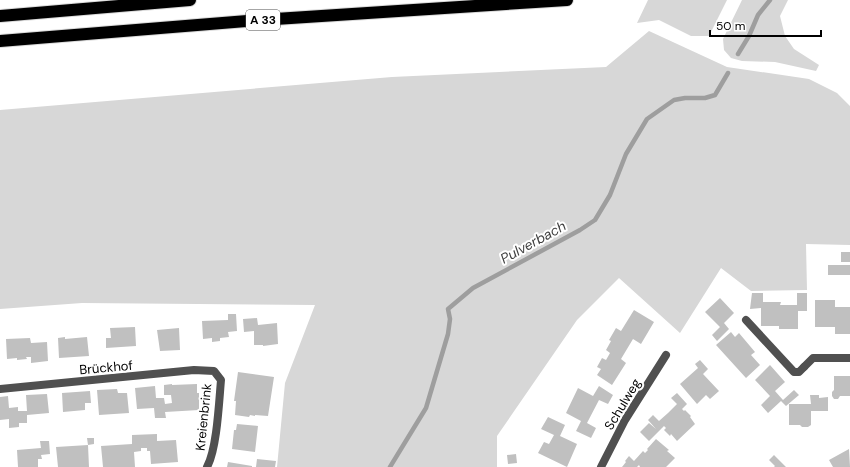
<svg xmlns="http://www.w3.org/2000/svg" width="850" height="467" font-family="'DM Sans',sans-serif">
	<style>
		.green { fill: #d7d7d7 }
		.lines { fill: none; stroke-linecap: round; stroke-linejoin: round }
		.stream { stroke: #9e9e9e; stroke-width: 4.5 }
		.building { fill: #c0c0c0 }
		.highway-casing { stroke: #dbdbdb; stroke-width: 14 }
		.lane { stroke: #505050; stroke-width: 8 }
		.street { stroke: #505050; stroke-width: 8 }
		.highway { stroke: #000; stroke-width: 12 }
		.labels { text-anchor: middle; stroke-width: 4; stroke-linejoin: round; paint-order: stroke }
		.shield { fill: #fff; stroke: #4c4c4c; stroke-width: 1 }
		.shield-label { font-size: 12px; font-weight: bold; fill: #000 }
		.street-label { font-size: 13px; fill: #000; stroke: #fff }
		.water-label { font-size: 14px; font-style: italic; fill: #3f3f3f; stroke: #fff }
	</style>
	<rect width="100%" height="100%" fill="#fff"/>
	<!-- green -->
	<path class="green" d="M648,0H727L709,36H691L659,20L637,23Z
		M742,0H788L780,16L785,36L794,49L819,65L816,71L775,62L742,61L731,58L724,50L723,39Z
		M649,31L727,67L809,79L837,93L850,106V245L806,244L807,290L751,291L721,268L680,333L619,278L577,320L497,436V467H277L285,383L315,305L82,303L0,309V110L392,77L606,67Z"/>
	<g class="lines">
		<!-- stream -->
		<path class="stream" d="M738,54L749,36L758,15L770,0
			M390,467L426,408L448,334L450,319L448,309L473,288L580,230L595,220L610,195L626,154L647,119L674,100L685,98H705L715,95L728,73"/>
	</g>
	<!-- building -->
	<path class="building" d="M841,252H850V262H841Z
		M828,265H850V275H828Z
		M752,293H763V302H781L780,305H797V293H807V311H798V329H779V326H761V308L750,309Z
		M720,298L734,313L724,323L729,329L717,341L712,335L720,327L705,312Z
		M815,300H835V307H850V334H835V327H815Z
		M634,310L654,322L641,344L633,339L621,359L626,363L612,385L597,375L601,369L597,367L602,358L606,360L610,353L606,350L611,341L609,340L616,328L621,331Z
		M228,314H236L237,331L228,332L229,337L220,338V341L212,342V338L203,339L202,321L228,320Z
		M257,318L258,325L277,323L278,344L263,346V345H254V331L244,332L243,319Z
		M135,327L136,346L106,348V338H111L110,328Z
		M179,328L180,350L160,351L157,330Z
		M731,332L735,337L739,333L755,352L751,355L760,365L746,378L716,345Z
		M65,337V339L87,337L89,356L59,358L58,338Z
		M30,338L31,343L47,342L48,361L31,363V357H26L27,359L17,360V358L7,359L6,339Z
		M700,360L708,369L703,374L719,391L710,399L706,395L697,404L680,384L698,368L695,364Z
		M770,365L785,382L775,391L783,400L794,390L799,395L786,406L781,401L768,413L761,405L770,396L755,380Z
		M238,372L274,377L268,416L255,415V416L250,415L249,417L235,415L236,401H234Z
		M834,376H850V396H840L838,399H834L832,396V392L834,390Z
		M172,384V385L197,384V393H199V410L165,412L166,418H155L154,408L137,409L135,388L155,386L156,398H164L165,404L172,403L171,395H164V385Z
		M599,386L613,395L608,404L599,400L587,423L596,428L591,438L576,431L581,421L566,413L578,388L593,396Z
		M117,389L118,393H127L129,413L99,415L97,390Z
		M90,391L91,403H85V410L63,412L62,393Z
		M677,393L687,404L682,409L684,411L685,410L691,416L690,417L695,424L677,441L671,434L670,436L664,430L666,428L664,426L649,441L640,432L649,423L656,429L648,420L653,415L659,421L668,413L677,404L671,398Z
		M47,394L49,413L27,415V423H19V427L9,428V419L0,420V397L8,396L9,408L18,407V411H27L26,395Z
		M810,395H819V398L828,397V411H811V425L808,427H802L800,425H789V404H811Z
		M548,417L565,425L560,436L577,444L567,467L538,453L544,442L549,444L554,435L541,429Z
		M237,424L258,426L255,452L232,449L234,430H236Z
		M157,434V441L176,440L178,462L151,464L150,451H147V448H141V451L134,452L135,467H103L101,446L132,444V435Z
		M87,438H94V444L88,445Z
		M656,439L669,450L667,451L675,458L666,467H640L639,465L637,467H622L626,462L625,461L629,456L634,461L643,451L645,453L648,450L647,449Z
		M40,441H49L50,454L41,455L42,459H38V467H18L17,450L41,448Z
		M88,445L89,467H58L56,447Z
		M849,449L850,467H833L829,460Z
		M516,454L517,463L508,464L507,455Z
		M774,455L786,467H774L775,466L769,460Z
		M257,459L276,461L275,467H256Z
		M228,462L252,466V467H227Z"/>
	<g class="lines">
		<defs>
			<path id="highway" d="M0,16L190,0
				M0,41L260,20L567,0"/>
		</defs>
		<!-- highway casing -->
		<use href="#highway" class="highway-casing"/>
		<!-- lane -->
		<path class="lane" d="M746,320L794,372H799L804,367"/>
		<!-- street -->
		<path class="street" d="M804,367L813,358H850
			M0,389L194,370L214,371L221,380C219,402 217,449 207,467
			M601,467L625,420L666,355"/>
		<!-- highway -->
		<use href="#highway" class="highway"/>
	</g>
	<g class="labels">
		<!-- shield labels -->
		<rect class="shield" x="246" y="10" width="34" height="20" rx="3"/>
		<g class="shield-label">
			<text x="263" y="24">A 33</text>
		</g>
		<!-- street labels -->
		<g class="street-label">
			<text transform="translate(106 367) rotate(-5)" y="5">Brückhof</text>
			<text transform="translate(622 404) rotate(-59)" y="5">Schulweg</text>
			<text transform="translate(203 417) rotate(-84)" y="5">Kreienbrink</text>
		</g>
		<!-- water labels -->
		<g class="water-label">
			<text transform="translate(533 242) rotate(-29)" y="5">Pulverbach</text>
		</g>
	</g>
	<!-- scale -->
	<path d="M710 30v6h111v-6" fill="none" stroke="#000000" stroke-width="2"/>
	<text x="716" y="30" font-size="12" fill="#000000" stroke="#ffffff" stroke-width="3" paint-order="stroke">50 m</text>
</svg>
